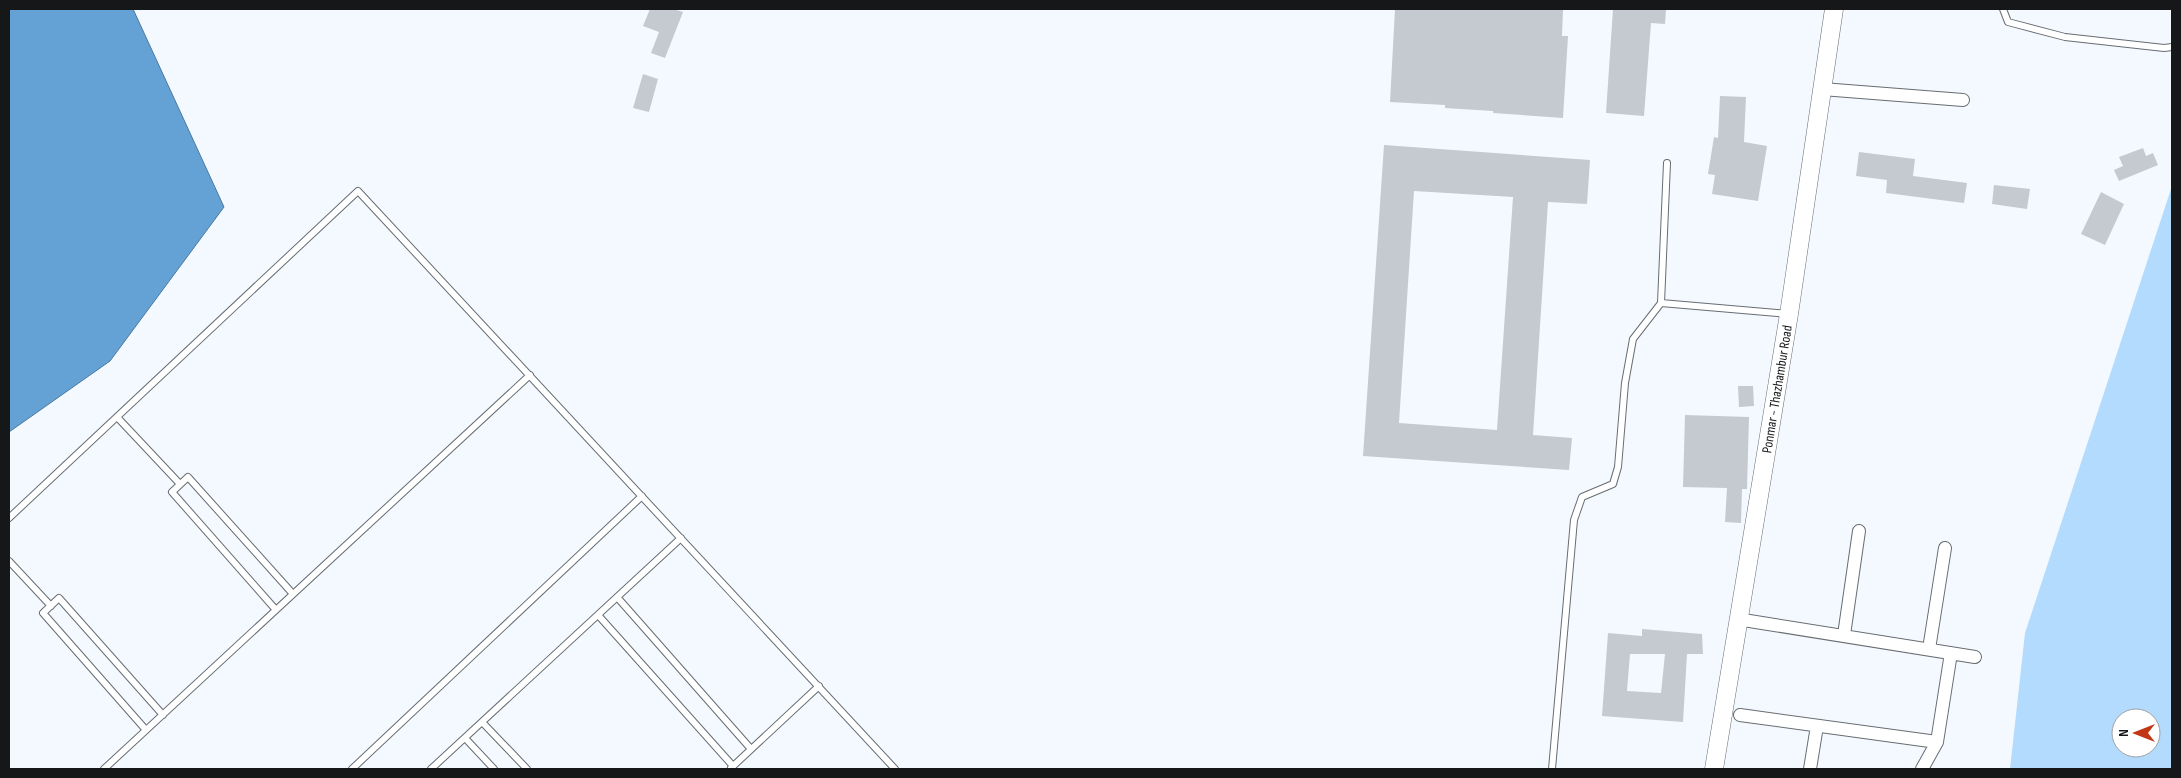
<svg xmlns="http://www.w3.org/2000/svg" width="2181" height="778" font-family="'Sofia Sans Condensed',sans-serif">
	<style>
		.green { fill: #b3dbfe; fill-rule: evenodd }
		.water { fill: #64a2d5; stroke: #4c789d }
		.building { fill: #c4cacf; fill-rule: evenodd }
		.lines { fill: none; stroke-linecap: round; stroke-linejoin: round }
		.lane-casing { stroke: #676d71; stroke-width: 8 }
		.street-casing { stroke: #676d71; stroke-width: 14 }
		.secondary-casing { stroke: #676d71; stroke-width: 19 }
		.lane { stroke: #fff; stroke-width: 6 }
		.street { stroke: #fff; stroke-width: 12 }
		.secondary { stroke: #fff; stroke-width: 18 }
		.labels { text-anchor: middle; stroke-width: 4; stroke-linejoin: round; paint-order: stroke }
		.street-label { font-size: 14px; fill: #151719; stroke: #fff }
	</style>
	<rect width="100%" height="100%" fill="#f3f9ff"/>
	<!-- green -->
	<path class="green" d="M2172,186V769H2010L2025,633ZM2121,718H2151V748H2121Z"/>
	<!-- water -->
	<path class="water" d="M9,9H133L224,207L110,361L9,432Z"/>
	<!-- building -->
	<path class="building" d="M650,9H673L683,12L665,58L651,53L659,32L643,26Z
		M1395,9H1563L1562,36H1568L1563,118L1493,113V111L1445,108V105L1390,102Z
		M1613,9H1666L1665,24L1651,23L1644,116L1606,113Z
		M643,74L658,79L649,112L633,108Z
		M1720,96L1746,97L1744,142L1767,146L1758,201L1712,194L1715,175L1708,174L1714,137L1718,138Z
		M1384,145L1590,160L1587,204L1548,202L1533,435L1572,438L1569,470L1363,456ZM1414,191L1513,197L1497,430L1399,423Z
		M2143,148L2146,156L2153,153L2158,165L2119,181L2114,170L2123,166L2119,157Z
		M1859,152L1915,159L1913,176L1967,183L1964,203L1886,193L1887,180L1856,176Z
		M1994,185L2030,189L2027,209L1992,204Z
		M2101,192L2124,204L2105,245L2081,234Z
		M1738,386H1753L1754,406L1739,407Z
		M1685,415L1749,417L1747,489H1742L1741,523L1725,522L1727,488L1683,487Z
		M1642,629L1702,634L1703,654H1687L1683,722L1602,716L1608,633L1642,636ZM1630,654H1665L1661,693L1627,691Z"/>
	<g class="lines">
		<defs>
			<path id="lane" d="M2003,9L2008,22L2065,37L2164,48L2172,47
				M1661,303L1667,163
				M117,417L180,484
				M9,518L358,191L895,769
				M9,561L51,606
				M617,597L751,749
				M276,610L172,492L188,477L293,594
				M598,615L733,766
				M482,722L527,769
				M146,730L43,613L59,598L163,715
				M465,738L494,769
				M731,768L819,686
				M104,769L530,375
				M352,769L642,496
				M431,769L681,538
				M1552,769L1574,520L1582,497L1613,484L1618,467L1625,383L1633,339L1661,303L1788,314"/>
			<path id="street" d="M1822,89L1963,100
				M1737,619L1975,657
				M1844,635L1859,531
				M1929,649L1945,548
				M1740,715L1937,742
				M1810,769L1817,726
				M1922,769L1937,742L1951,653"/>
			<g id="secondary">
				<path id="s1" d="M1714,769L1789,314L1834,9"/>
			</g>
		</defs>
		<!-- lane casing -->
		<use href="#lane" class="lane-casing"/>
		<!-- street casing -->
		<use href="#street" class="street-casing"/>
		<!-- secondary casing -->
		<use href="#secondary" class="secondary-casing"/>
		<!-- lane -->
		<use href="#lane" class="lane"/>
		<!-- street -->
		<use href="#street" class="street"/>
		<!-- secondary -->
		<use href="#secondary" class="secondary"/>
	</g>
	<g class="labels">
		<!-- street labels -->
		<g class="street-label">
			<text dy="5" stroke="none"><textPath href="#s1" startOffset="385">Ponmar - Thazhambur Road</textPath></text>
		</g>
	</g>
	<!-- border -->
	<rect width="2181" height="778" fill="none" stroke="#151719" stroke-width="20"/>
	<!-- north arrow -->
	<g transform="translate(2136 733) rotate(270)"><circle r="24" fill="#ffffff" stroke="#a1a2a3"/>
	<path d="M0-4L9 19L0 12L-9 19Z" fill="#c13715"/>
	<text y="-8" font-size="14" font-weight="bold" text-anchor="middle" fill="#151719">N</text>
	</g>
</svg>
